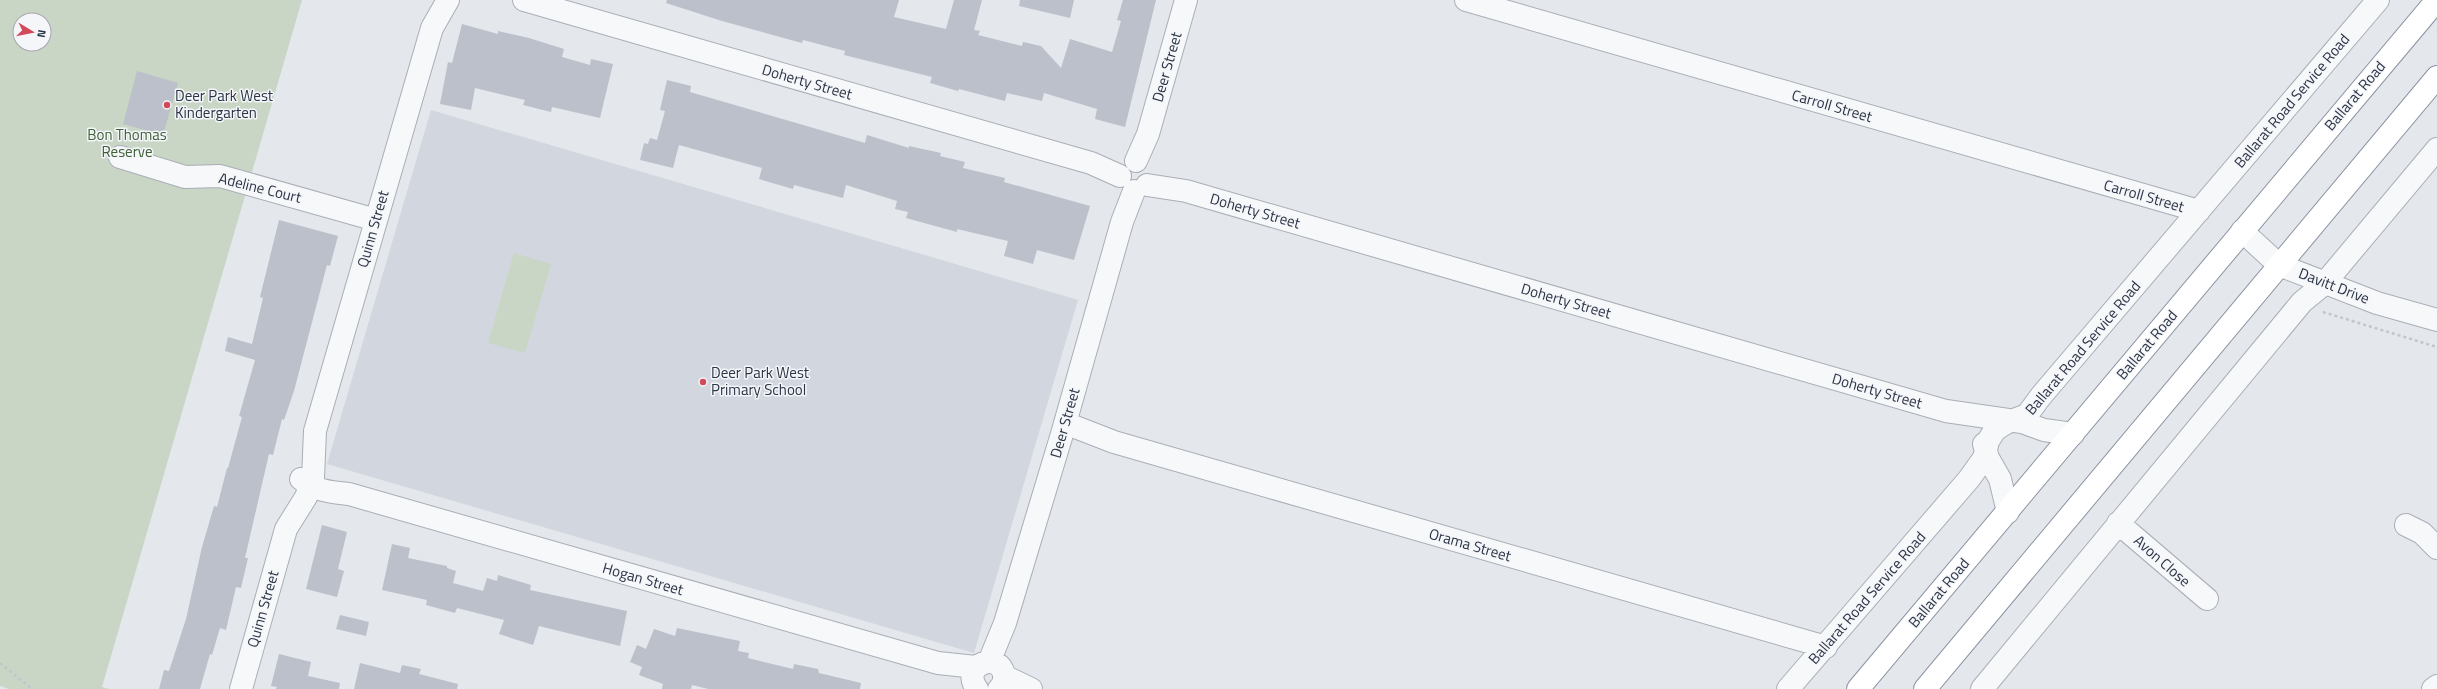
<svg xmlns="http://www.w3.org/2000/svg" width="2437" height="689" font-family="'Titillium Web',sans-serif">
	<style>
		.built { fill: #d2d6de }
		.green { fill: #c9d6c5; fill-rule: evenodd }
		.building { fill: #bbc0ca }
		.lines { fill: none; stroke-linecap: round; stroke-linejoin: round }
		.minor-casing { stroke: #a9aeb7; stroke-width: 24 }
		.highway-casing { stroke: #8b94a3; stroke-width: 24 }
		.path { stroke: #c2c5cb; stroke-width: 2.5; stroke-dasharray: 3 3; stroke-linecap: butt }
		.minor { stroke: #f7f8fa; stroke-width: 22 }
		.highway { stroke: #fff; stroke-width: 22 }
		.poi-dot { fill: #d1495b; stroke: #f4f6f9; stroke-width: 1.5 }
		.labels { text-anchor: middle; stroke-width: 3; stroke-linejoin: round; paint-order: stroke }
		.street-label { font-size: 15px; fill: #2b3445; stroke: #f4f6f9 }
		.poi-label { font-size: 15px; fill: #2b3445; stroke: #f4f6f9; text-anchor: start }
		.park-label { font-size: 15px; fill: #3f6138; stroke: #f4f6f9 }
	</style>
	<rect width="100%" height="100%" fill="#e4e7ec"/>
	<!-- built -->
	<path class="built" d="M431,110L1078,300L974,653L327,464Z"/>
	<!-- green -->
	<path class="green" d="M0,0H302L102,687L109,689H9L0,686ZM20,20H44V44H20Z
		M514,253L551,264L525,353L488,343Z"/>
	<!-- building -->
	<path class="building" d="M667,0H899L894,17L946,29L954,0H982L974,30L980,31L978,35L1022,46L1023,42L1041,46L1061,68L1070,39L1112,52L1121,21L1117,20L1123,0H1156L1125,127L1095,119L1097,109L1044,93L1042,101L1007,93L1005,101L959,89L958,91L930,83L932,77L844,55L845,51L803,40L802,43L722,21L666,3Z
		M1020,0H1074L1070,18L1019,6Z
		M462,24L498,34V31L529,38L564,49L562,57L590,65L591,59L613,64L600,118L552,107L551,112L523,105L525,100L475,88L471,110L440,104L448,62L452,63Z
		M137,71L178,83L163,135L123,124Z
		M667,80L691,86L690,92L865,143L867,135L909,148V146L941,153L940,156L965,162L963,168L1005,178L1004,182L1090,206L1074,260L1037,250L1033,264L1004,256L1008,241L957,229V232L906,218L908,212L895,209L897,201L846,185L843,198L794,185L793,189L759,179L762,168L679,145L673,168L640,160L644,143L648,144L650,138L657,140L665,111L660,110Z
		M279,220L338,236L330,266L327,265L294,391L284,420L282,419L273,455L269,454L245,558H248L241,588L236,587L226,630L220,628L212,655L210,654L200,689H159L164,670L169,671L186,619L202,547L214,506L217,507L227,468H228L242,417L239,416L255,360L225,351L228,337L252,344L263,298L260,297Z
		M322,525L347,532L338,569L344,571L337,597L306,589Z
		M392,544L410,548L408,558L447,566V568L456,571L453,583L483,591L487,578L497,581L498,575L531,585L530,590L627,611L620,646L539,626L533,645L499,634L504,620L457,608L455,613L426,605L427,600L382,590Z
		M340,615L369,622L366,636L336,629Z
		M677,628L740,641L738,651L749,653L748,658L793,669L794,664L818,669L819,673L861,683L860,689H708L692,685L691,689H662L663,684L639,675L642,667L630,662L637,645L646,649L654,629L675,636Z
		M279,654L311,662L308,676L340,683L339,689H276L277,687L271,686Z
		M360,663L400,673L402,665L421,669L419,674L458,684L457,689H354Z"/>
	<g class="lines">
		<defs>
			<path id="minor" d="M524,0L1091,163L1120,176
				M1466,0L2199,211
				M120,157L185,177L220,176L376,220
				M1136,161L1148,134L1186,0
				M1147,185L1186,191L1946,411L2022,422L2044,430L2073,434
				M2242,231L2279,265L2377,303L2437,320
				M1065,423L1114,442L1826,647
				M1984,444L1988,458L2000,479L2008,512
				M301,479C316,491 330,492 349,494L938,663L976,667
				M2118,523L2207,599
				M2406,525L2422,533L2437,548
				M989,662L1005,623L1062,434L1122,222L1134,191
				M1004,676L1031,689
				M241,689L286,529L306,497L313,478L315,431L432,28L448,0
				M977,689C959,665 1000,650 1004,675C1005,680 1003,685 999,689
				M1788,689L1969,479L1984,458L1988,441L1995,430L2006,423L2027,415L2041,396L2378,0
				M1982,689L2302,302L2324,284L2437,149
				M2433,689L2437,686"/>
			<path id="highway" d="M1858,689L2437,0
				M1925,689L2437,77"/>
		</defs>
		<!-- minor casing -->
		<use href="#minor" class="minor-casing"/>
		<!-- highway casing -->
		<use href="#highway" class="highway-casing"/>
		<!-- path -->
		<path class="path" d="M2323,312L2437,347
			M0,663L32,689"/>
		<!-- minor -->
		<use href="#minor" class="minor"/>
		<!-- highway -->
		<use href="#highway" class="highway"/>
	</g>
	<!-- markers -->
	<g class="poi-dot">
		<circle cx="167" cy="105" r="4"/>
		<circle cx="703" cy="382" r="4"/>
	</g>
	<g class="labels">
		<!-- street labels -->
		<g class="street-label">
			<text transform="translate(1167 67) rotate(-74)" y="5">Deer Street</text>
			<text transform="translate(807 82) rotate(16)" y="5">Doherty Street</text>
			<text transform="translate(2355 96) rotate(-50)" y="5">Ballarat Road</text>
			<text transform="translate(2292 101) rotate(-50)" y="5">Ballarat Road Service Road</text>
			<text transform="translate(1832 106) rotate(16)" y="5">Carroll Street</text>
			<text transform="translate(260 188) rotate(14)" y="5">Adeline Court</text>
			<text transform="translate(2144 196) rotate(16)" y="5">Carroll Street</text>
			<text transform="translate(1255 211) rotate(16)" y="5">Doherty Street</text>
			<text transform="translate(373 229) rotate(-74)" y="5">Quinn Street</text>
			<text transform="translate(2334 286) rotate(21)" y="5">Davitt Drive</text>
			<text transform="translate(1566 301) rotate(16)" y="5">Doherty Street</text>
			<text transform="translate(2147 345) rotate(-50)" y="5">Ballarat Road</text>
			<text transform="translate(2083 348) rotate(-50)" y="5">Ballarat Road Service Road</text>
			<text transform="translate(1877 391) rotate(16)" y="5">Doherty Street</text>
			<text transform="translate(1065 423) rotate(-74)" y="5">Deer Street</text>
			<text transform="translate(1470 545) rotate(16)" y="5">Orama Street</text>
			<text transform="translate(2162 561) rotate(41)" y="5">Avon Close</text>
			<text transform="translate(643 579) rotate(16)" y="5">Hogan Street</text>
			<text transform="translate(1939 593) rotate(-50)" y="5">Ballarat Road</text>
			<text transform="translate(1867 598) rotate(-49)" y="5">Ballarat Road Service Road</text>
			<text transform="translate(263 609) rotate(-74)" y="5">Quinn Street</text>
		</g>
		<!-- poi labels -->
		<g class="poi-label">
			<text x="175" y="101">Deer Park West<tspan x="175" dy="17">Kindergarten</tspan></text>
			<text x="711" y="378">Deer Park West<tspan x="711" dy="17">Primary School</tspan></text>
		</g>
		<!-- park labels -->
		<g class="park-label">
			<text x="127" y="140">Bon Thomas<tspan x="127" dy="17">Reserve</tspan></text>
		</g>
	</g>
	<!-- north arrow -->
	<g transform="translate(32 32) rotate(100)"><circle r="19" fill="#f4f6f9" stroke="#a4a8b1"/>
	<path d="M0-3L7 15L0 10L-7 15Z" fill="#d1495b"/>
	<text y="-6" font-size="11" font-weight="bold" text-anchor="middle" fill="#2b3445">N</text>
	</g>
</svg>
